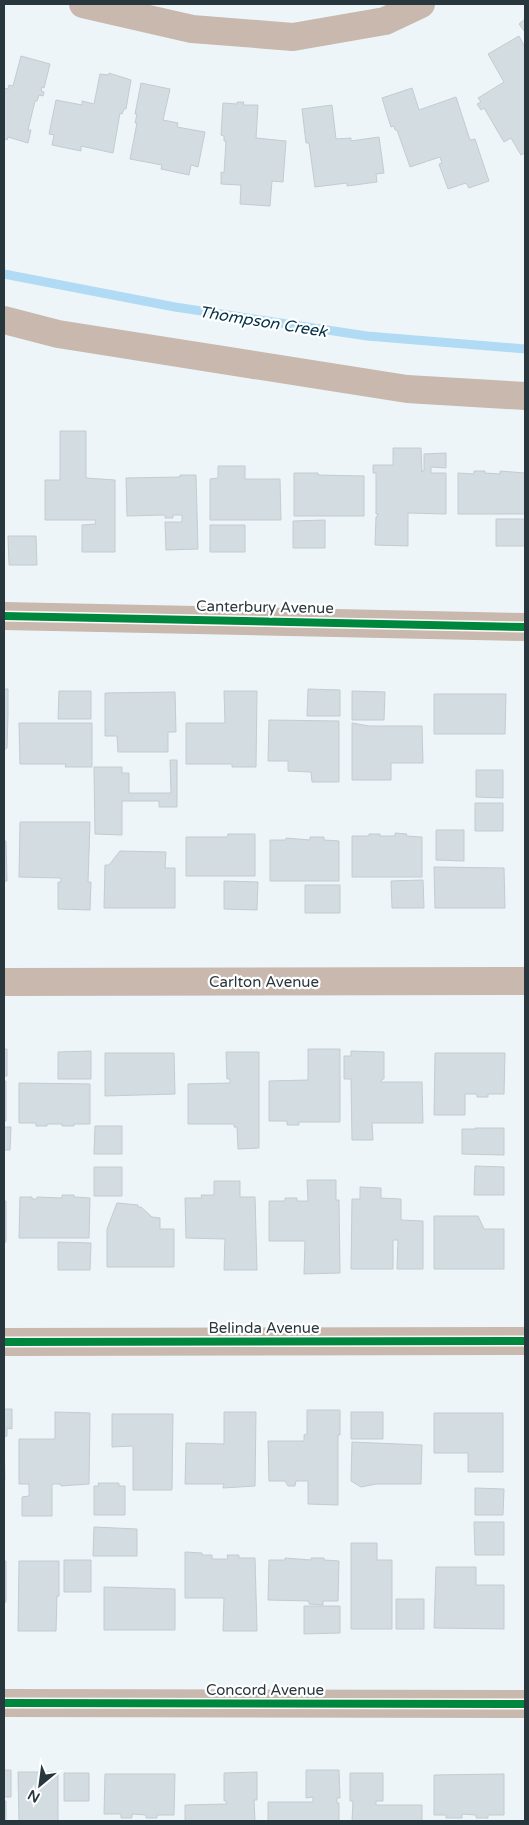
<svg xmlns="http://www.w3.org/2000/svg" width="529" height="1825" font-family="'Varela Round',sans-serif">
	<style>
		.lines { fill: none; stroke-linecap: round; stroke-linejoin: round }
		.stream { stroke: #b1dbf4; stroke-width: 9 }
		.building { fill: #d2dce1; stroke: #c2ccd1 }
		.minor { stroke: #c8b8ae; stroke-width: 28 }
		.cycleway-casing { stroke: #fff; stroke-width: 11 }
		.cycleway { stroke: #00873e; stroke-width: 8 }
		.labels { text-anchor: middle; stroke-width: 4.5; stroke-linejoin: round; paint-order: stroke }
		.street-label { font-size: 15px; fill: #28363e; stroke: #fff }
		.water-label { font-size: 16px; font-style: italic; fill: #003147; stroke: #fff }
	</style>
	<rect width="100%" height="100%" fill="#edf5f9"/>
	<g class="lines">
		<!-- stream -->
		<path class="stream" d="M4,274L175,307L367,336L525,349"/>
	</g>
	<!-- building -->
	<path class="building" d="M525,19V32L519,24Z
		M519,36L525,47V153L521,155L511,138L504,142L484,108L481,110L477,104L481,102L478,98L504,82L488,54Z
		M21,56L50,64L44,88L42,87L41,91L44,92L43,96L39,95L37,101H35L28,130H31L28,143L8,137L7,140L4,139V88L8,89L9,85L13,86Z
		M109,73L131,80L126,109H124L122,114L120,113L113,153L81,146V151L52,145L54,135L49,134L56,100L82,105V101L94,104L100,74L109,75Z
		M141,83L170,89L163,120L178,123L177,127L205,132L198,167L191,165L189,175L161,169L162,165L130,159L137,123H135L137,114H135Z
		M412,88L419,110L456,97L470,140L475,139L489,181L469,188L466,183L448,189L439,164L442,163L440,157L410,167L397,130H395L394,126L391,127L382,98Z
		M237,102H244L243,105H258L256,138L286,141L283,182L272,181L270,206L240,204L241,185L221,184V172L224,173L226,141H224V136L221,135L223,103L237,104Z
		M332,105L336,139L351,138V141L379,137L384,173L376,174L377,182L347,186V183L315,187L309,143H306L302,109Z
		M60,431H86V478L115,480V552H82V525L96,524L95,520H45V480H60Z
		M393,448H421L422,472V471H424V454L446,453V468L431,467V473H446V514L408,513V546L375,545L376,517H377L378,514H376V473H373V465H393Z
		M218,466H245V479H280L281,520H210V479L218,478Z
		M474,471H485V473L500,474V471L525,473V514H458V473L474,474Z
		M294,473H318V475L364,476V516H294Z
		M180,475H196L198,549L166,550L165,522H182V515H173V518H165V515L127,516L126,478L180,477Z
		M496,519H525V546H496Z
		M325,520V548H293V521Z
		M210,525H245V552H210Z
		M8,536H36L37,565H9Z
		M4,689H8V714L7,748L4,750Z
		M308,689L340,690V716H307Z
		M59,691H91V719H58Z
		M224,691H257L256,767H232V764H186V723H225Z
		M352,691L385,692L384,720H352Z
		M175,692L176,732H168V752H118L117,736H105V693Z
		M434,694H506L505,734H434Z
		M269,720L339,721V782H312L311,772L288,771V761H268Z
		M19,723H92V767H65L66,764H20Z
		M352,723L369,726H422L423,763H391V780H352Z
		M170,760H177V807H159V801H122V835L95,834L94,767H122V773H129V793H171Z
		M476,770H503V798L476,797Z
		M475,803H503V831H475Z
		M20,822H90L88,882H91L90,910L58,909V882H61V878L19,877Z
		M436,830H464V861L436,860Z
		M395,833L407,834L406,836L422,837V877H352V836H369V834H380V836H395Z
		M228,834H255V876H186V837H227Z
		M310,837H324V840L339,841V881H270V840H286V838L310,840Z
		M4,841H6L7,881H4Z
		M120,851L166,852L165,868H175V908H104L105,865H109Z
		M434,867L504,868L505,908H435Z
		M423,880L424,908H392L391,881Z
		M224,881L258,882L257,910L224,909Z
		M305,885H340V913H305Z
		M4,1049H7V1076H4Z
		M308,1049H340V1122H299V1125H287V1121H269V1081L308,1080Z
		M91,1051V1079H58V1052Z
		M351,1051L384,1052V1079H382L381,1082H422L423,1123H372L373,1140H352L351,1079H344V1056H351Z
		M226,1052H259V1148L238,1149L237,1127H234V1124H188V1084L230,1083V1079H227Z
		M105,1053H174L175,1094L105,1096Z
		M435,1053H505L504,1094H488V1097H477V1094H465V1115H434Z
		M4,1081H6V1121H4Z
		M19,1083L90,1084V1124H74V1126H62V1124H47V1126H36V1123H19Z
		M95,1126H122V1154H94Z
		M4,1127H11L10,1150H4Z
		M475,1128H504V1155L462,1154V1129H475Z
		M475,1166L504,1167V1195H474Z
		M94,1167H122V1196H94Z
		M307,1180H336V1200H339L340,1273L304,1274L305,1241H269V1201H285V1198H297V1201H308Z
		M214,1181H240V1197H255L257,1270H224L225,1239L186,1238L185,1198H202L201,1195H214Z
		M360,1187L381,1188V1198L401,1199V1220L423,1221V1269H397L398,1240H393V1269H351L352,1199H360Z
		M62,1195H74V1197L90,1198L89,1238H19L20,1197H32V1199H37V1197L62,1198Z
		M4,1201H6V1242H4Z
		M117,1203L138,1205V1207H141L152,1217L160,1218V1229H174V1267H107V1229Z
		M434,1216H478L484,1229H504V1269H434Z
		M58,1242L91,1243L90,1270H58Z
		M4,1409H12V1429L7,1428V1436L4,1437Z
		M307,1410H340V1435H338V1505L308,1504V1481H296L295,1486H288L285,1481H269L268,1441H304V1435L307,1434Z
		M55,1412L90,1413L89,1484L61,1486V1484H52V1516H22V1497L29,1496V1484H19V1439H55Z
		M224,1412H256L255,1486L223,1488L224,1484H185L186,1443L224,1444Z
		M351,1412H383V1439H351Z
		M434,1413H503V1472H468V1453H434Z
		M112,1414H173L172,1490H133V1446L112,1447Z
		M4,1440L5,1480L4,1482Z
		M352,1442L422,1445L421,1484H376L361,1487L351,1481Z
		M98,1483H119V1486H125V1515H94V1486H99Z
		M475,1488L504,1489L503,1515H475Z
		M474,1522H504V1555H475Z
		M94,1527L137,1529V1556H93Z
		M351,1543H377V1560H392V1629H351Z
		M185,1552L202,1553V1555H212V1559H228L227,1555H239V1558H255L257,1631H223L224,1598H185Z
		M285,1558L311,1560V1558H324V1560L339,1561L338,1601H323V1605L309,1604V1601L268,1600L269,1560H285Z
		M64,1560H91V1592H64Z
		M4,1561H6V1602H4Z
		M19,1561H59V1596H57L56,1631H18Z
		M436,1567H476V1585H504V1629L434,1628Z
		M104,1587L175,1589V1630H104Z
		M396,1599H424V1629H396Z
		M304,1606H340V1633L304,1634Z
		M4,1770H11V1797H4Z
		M306,1770H339L340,1798H337V1803H339V1821H268V1802H313V1797L306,1798Z
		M18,1772H58V1821H19Z
		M257,1772V1800H254L255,1821H185V1805L227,1804L226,1801H224V1773Z
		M64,1773H89V1801H64Z
		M350,1773H383V1801H376V1805H422V1821H352L353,1801H350Z
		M105,1774H175L174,1815H157V1818H146V1815L132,1814V1818H121V1814H104Z
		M504,1774V1815H488V1818H476V1815L462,1814V1818H446V1815H434V1775Z
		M4,1801H6V1821H4Z"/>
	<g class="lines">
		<!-- minor -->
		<path class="minor" d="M83,4L192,29L293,37L385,21L421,4
			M4,320L58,334L407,389L525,396
			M4,616L525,627
			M4,982L525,981
			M4,1342L525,1341
			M4,1703L525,1704"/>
		<defs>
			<path id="cycleway" d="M4,616L525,627
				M4,1342L525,1341
				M4,1703L525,1704"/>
		</defs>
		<!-- cycleway casing -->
		<use href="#cycleway" class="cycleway-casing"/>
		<!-- cycleway -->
		<use href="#cycleway" class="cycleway"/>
	</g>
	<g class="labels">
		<!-- street labels -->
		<g class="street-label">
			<text transform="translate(265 607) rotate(1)" y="5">Canterbury Avenue</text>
			<text x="264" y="987">Carlton Avenue</text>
			<text x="264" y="1333">Belinda Avenue</text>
			<text x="265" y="1695">Concord Avenue</text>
		</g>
		<!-- water labels -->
		<g class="water-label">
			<text transform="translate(263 321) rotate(9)" y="6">Thompson Creek</text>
		</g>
	</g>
	<!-- border -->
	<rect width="529" height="1825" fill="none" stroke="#28363e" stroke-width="10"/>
	<!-- north arrow -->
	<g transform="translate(40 1785) rotate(209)" stroke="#ffffff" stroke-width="4" paint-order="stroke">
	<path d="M0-4L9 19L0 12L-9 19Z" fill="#28363e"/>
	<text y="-8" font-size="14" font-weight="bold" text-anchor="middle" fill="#28363e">N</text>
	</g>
</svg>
